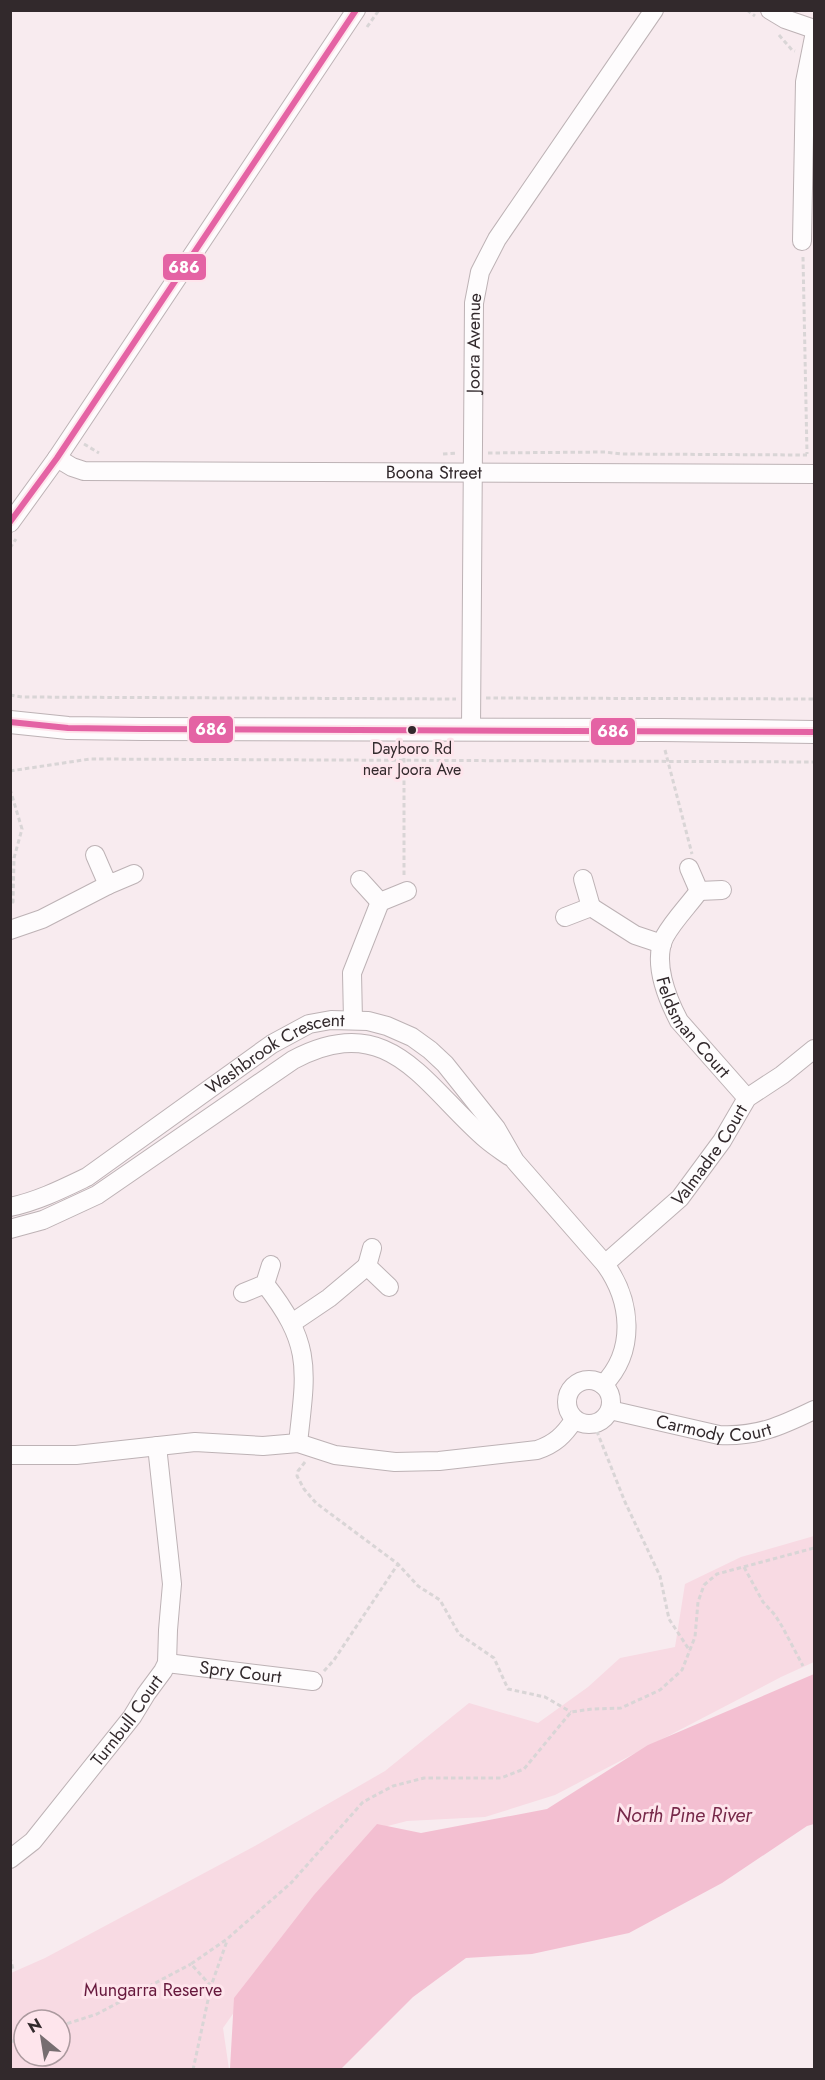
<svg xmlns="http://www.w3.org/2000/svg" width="825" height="2080" font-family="Jost,sans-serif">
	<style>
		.green { fill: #f8dae3; fill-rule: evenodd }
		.water { fill: #f3bfd1 }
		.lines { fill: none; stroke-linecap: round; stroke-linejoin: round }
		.minor-casing { stroke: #bdb2b5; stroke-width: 20 }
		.major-casing { stroke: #bdb2b5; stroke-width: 24 }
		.path { stroke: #d9d5d6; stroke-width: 3; stroke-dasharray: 4.5 3; stroke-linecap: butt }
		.minor { stroke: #fefcfd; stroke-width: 18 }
		.major { stroke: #fefcfd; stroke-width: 22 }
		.bus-1-casing { stroke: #fee5ec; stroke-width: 10 }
		.bus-1 { stroke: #e463a4; stroke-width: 6 }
		.bus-dot { fill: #32292c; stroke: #fee5ec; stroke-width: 2 }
		.labels { text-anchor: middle; stroke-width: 6; stroke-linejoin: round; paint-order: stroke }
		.bus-label { font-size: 16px; fill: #32292c; stroke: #fee5ec }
		.street-label { font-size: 18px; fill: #32292c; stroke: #fee5ec }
		.park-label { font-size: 18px; fill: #66183c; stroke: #fee5ec }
		.water-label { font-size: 20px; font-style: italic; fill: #77294a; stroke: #fee5ec }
		.line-badge { stroke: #fee5ec; stroke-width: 2 }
		.badge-label { font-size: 16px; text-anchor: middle; font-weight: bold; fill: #fff }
	</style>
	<rect width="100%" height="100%" fill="#f8ebef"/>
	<!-- green -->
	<path class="green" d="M814,1536V1662L781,1677L555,1795L485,1817L407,1821L376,1829L293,1929L223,2028L229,2069L11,2070V1973L45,1958L253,1847L385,1771L469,1703L538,1723L588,1687L620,1658L675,1647L685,1584L741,1557ZM24,2020H60V2056H24Z"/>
	<!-- water -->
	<path class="water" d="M814,1674V1824L807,1826L722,1883L629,1933L532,1954L466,1958L413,1997L341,2069H230L234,1998L314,1895L377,1824L421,1833L547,1809L648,1745Z"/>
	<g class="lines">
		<defs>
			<g id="minor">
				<path d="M770,10L785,19L814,29"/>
				<path d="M802,241L805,82L814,37"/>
				<path id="s1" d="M57,458L72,467L84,471L814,474"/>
				<path d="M10,523L57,458L356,10"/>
				<path id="s2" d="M471,729L474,303L480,272L497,239L654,10"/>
				<path d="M95,855L108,885L134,874"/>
				<path d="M689,868L699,891L722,890"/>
				<path d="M360,880L380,902L407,891"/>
				<path id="s3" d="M699,891C688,906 674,920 665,936C652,961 667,998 679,1021L747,1098"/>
				<path d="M591,907L635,935L662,944"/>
				<path d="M565,917L591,907L583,879"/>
				<path d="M10,930L42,919L108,885"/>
				<path d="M353,1020L352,973L380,902"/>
				<path id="s4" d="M10,1207C38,1201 62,1189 87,1177L272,1044L309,1024L331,1020L368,1021L387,1026L412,1037L430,1050L445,1064L496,1128L515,1161L605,1264C631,1300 637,1350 603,1385"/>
				<path d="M10,1229L43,1220L97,1195L293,1060C390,1008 424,1086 487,1140C494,1146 502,1151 509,1156"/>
				<path d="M372,1248L367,1266L389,1287"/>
				<path id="s5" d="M605,1264L680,1198L722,1141L747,1098L782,1075L814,1049"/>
				<path d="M265,1284C313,1345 306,1370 298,1443"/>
				<path d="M243,1293L265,1284L271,1265"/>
				<path d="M292,1323L329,1298L367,1266"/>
				<circle cx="589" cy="1402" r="22"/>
				<path id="s6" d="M610,1410L719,1435C757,1437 781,1426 814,1410"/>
				<path d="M10,1455H76L195,1442L263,1446L298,1443L335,1455L395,1462L439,1461L537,1450C555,1444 564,1435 574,1420"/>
				<path id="s7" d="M167,1663L313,1681"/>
				<path id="s8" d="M10,1859L33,1841L132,1717L146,1694L163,1671L167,1663L168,1630L172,1584L157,1446"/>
			</g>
			<path id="major" d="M10,722L68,728L142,729L661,730L814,732"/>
		</defs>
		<!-- minor casing -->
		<use href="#minor" class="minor-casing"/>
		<!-- major casing -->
		<use href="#major" class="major-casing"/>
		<!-- path -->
		<path class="path" d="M747,10L755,16
			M367,27L379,10
			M779,35L792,50L795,51
			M803,257L807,454
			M84,444L99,453
			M488,453L605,452L621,454L807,455
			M443,454L457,453
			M10,548L16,539
			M10,695L22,697L456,699
			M486,698L814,699
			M665,750L692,854
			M10,771L90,759L814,762
			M10,789L22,829L14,858L13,902L10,904
			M404,875V746
			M594,1424L625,1502L660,1576L669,1619L690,1651
			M305,1462L298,1471L297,1476L304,1489L316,1503L398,1564L418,1586L440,1600L459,1634L494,1658L508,1689L545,1697L571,1712
			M744,1567L763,1602L775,1615L783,1628L803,1666
			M324,1671L334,1660L398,1564
			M10,1957L13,1969L10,1972
			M211,1986L191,1964L227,1939L291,1883L363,1802L393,1786L424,1778H501L524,1769L571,1712L592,1709L621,1708L660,1690L682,1670L695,1637L698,1602L704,1585L717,1574L814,1548
			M60,2026L97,2014L191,1964
			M10,2042L24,2037
			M193,2070L211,1986L227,1941"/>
		<!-- minor -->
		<use href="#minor" class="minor"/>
		<!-- major -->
		<use href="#major" class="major"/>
		<defs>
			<path id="bus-1" d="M10,522L57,458L356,10
				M10,722L68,728L142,729L814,732"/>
		</defs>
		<!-- bus-1 casing -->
		<use href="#bus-1" class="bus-1-casing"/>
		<!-- bus-1 -->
		<use href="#bus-1" class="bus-1"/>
	</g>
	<!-- markers -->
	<circle class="bus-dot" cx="412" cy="730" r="5"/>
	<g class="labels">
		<!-- bus labels -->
		<g class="bus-label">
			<text x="412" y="754">Dayboro Rd<tspan x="412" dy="21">near Joora Ave</tspan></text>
		</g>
		<!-- street labels -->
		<g class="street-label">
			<text dy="6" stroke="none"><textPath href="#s2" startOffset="386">Joora Avenue</textPath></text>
			<text dy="6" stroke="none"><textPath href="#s1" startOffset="380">Boona Street</textPath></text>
			<text dy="6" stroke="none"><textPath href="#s3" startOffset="158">Feldsman Court</textPath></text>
			<text dy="6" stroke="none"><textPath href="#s4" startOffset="310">Washbrook Crescent</textPath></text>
			<text dy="6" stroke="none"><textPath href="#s5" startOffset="152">Valmadre Court</textPath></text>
			<text dy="6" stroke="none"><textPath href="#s6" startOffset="106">Carmody Court</textPath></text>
			<text dy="6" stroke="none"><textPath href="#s7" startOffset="74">Spry Court</textPath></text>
			<text dy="6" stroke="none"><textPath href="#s8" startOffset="182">Turnbull Court</textPath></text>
		</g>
		<!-- park labels -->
		<g class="park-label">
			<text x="153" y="1996">Mungarra Reserve</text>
		</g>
		<!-- water labels -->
		<g class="water-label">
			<text x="684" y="1822">North Pine River</text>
		</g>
	</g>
	<g class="line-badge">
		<rect x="162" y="253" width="45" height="28" rx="6" fill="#e463a4"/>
		<rect x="188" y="715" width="46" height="29" rx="6" fill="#e463a4"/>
		<rect x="590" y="717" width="46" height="29" rx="6" fill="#e463a4"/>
	</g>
	<g class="badge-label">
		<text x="184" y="273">686</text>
		<text x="211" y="735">686</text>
		<text x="613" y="737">686</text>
	</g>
	<!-- border -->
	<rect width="825" height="2080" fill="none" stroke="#32292c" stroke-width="24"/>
	<!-- north arrow -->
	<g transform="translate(42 2038) rotate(330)"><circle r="28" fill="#fee5ec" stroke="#ac9a9f" stroke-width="1.5"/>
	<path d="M0-4.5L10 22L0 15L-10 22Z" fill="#776d70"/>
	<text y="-9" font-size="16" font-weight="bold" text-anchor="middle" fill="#32292c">N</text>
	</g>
</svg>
